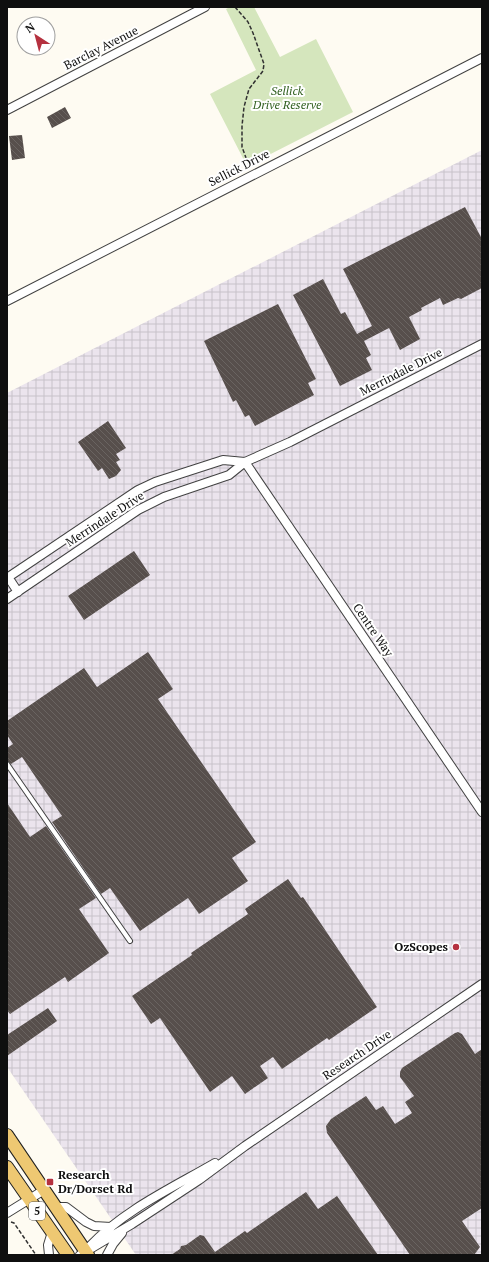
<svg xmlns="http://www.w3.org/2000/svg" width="489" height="1262" font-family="'PT Serif',serif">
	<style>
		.industrial { fill: url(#industrial-grid) }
		.park { fill: #d5e6bd }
		.building { fill: url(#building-back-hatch) }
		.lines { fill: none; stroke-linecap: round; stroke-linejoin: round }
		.service-casing { stroke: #424242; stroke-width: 6 }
		.minor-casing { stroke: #424242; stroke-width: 10 }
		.primary-casing { stroke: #202020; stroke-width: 14 }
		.path { stroke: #313131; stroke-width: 1.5; stroke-dasharray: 4 2; stroke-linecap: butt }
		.service { stroke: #fff; stroke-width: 4 }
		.minor { stroke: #fff; stroke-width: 8 }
		.primary { stroke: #eec872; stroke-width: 12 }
		.poi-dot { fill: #b5313f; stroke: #fff; stroke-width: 1.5 }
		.labels { text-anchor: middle; stroke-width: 4; stroke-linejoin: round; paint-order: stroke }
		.shield { fill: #fff; stroke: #575757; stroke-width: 1 }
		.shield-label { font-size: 11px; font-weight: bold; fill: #0f0f0f }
		.street-label { font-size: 12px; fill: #0f0f0f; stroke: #fff }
		.park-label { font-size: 12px; font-style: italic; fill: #346223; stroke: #fff }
		.poi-label { font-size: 12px; font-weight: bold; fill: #0f0f0f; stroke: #fff; text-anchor: end }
	</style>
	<defs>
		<pattern id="industrial-grid" width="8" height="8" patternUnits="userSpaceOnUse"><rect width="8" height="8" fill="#ebe4ed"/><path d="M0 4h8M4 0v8" fill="none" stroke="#c8c2ca"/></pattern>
		<pattern id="building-back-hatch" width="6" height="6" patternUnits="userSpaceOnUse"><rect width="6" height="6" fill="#574f4c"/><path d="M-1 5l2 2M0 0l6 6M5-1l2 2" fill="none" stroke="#6a6461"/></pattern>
	</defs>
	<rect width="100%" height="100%" fill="#fefbf2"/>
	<!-- industrial -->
	<path class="industrial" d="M482,150V1255H136L7,1067V393Z"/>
	<!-- park -->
	<path class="park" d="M230,7H254L280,57L316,39L353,112L247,166L210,94L256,70L226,9Z"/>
	<!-- building -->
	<path class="building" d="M65,107L71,118L52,128L47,117Z
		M22,135L25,158L12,160L9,136Z
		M465,207L482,239V288L461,299L458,298L443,305L440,298L421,308L422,310L409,317L420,339L400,350L389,328L364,341L371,355L366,358L372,370L340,386L293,295L323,279L341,314L345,312L357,334L372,326L343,269Z
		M278,304L316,379L308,383L314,395L255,426L249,415L245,417L236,400L233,402L204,341Z
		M108,421L126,448L116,454L120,460L116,462L121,470L116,476L109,479L102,468L98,471L78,442Z
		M134,551L150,575L84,620L68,596Z
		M148,652L173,689L158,699L256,842L232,858L248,881L199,914L188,898L140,931L110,888L101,894L52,822L62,816L22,757L11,764L7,761V748L13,744L7,735V721L84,668L97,687Z
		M7,803L30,837L46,826L96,898L79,909L109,953L68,982L65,977L10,1014L7,1010Z
		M288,879L301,898L303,897L377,1007L329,1040L327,1038L282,1069L273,1057L260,1066L268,1078L245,1094L232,1076L210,1092L160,1018L151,1024L132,996L192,955L191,953L248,914L245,909Z
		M48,1008L57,1021L7,1056V1035Z
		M458,1032L462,1034L475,1054L482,1049V1208L462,1221L480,1247L474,1255H410L327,1133L326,1126L331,1119L366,1096L376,1110L383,1106L395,1124L412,1113L405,1102L414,1096L400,1077V1072L402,1068L455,1033Z
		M306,1192L318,1209L337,1196L378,1255H171L180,1249L181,1246L186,1245L200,1235L204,1236L215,1252L245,1231L247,1233Z"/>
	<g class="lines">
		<defs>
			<path id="service" d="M7,764L130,941"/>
			<path id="minor" d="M7,110L205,7
				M7,301L482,58
				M245,462L482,812
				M8,577L18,592
				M7,578L138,490L155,482L223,460L245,462
				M7,599L138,510L164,497L229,475L245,462L290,442L482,344
				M56,1207H66L86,1222L94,1226L111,1227
				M7,1213L44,1190
				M90,1246C124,1210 172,1188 215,1163
				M49,1255L48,1245L52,1232
				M80,1255L132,1224L199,1180L245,1146L482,984
				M107,1255L113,1244L122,1233"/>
			<path id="primary" d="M7,1135L88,1255
				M7,1167L68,1255"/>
		</defs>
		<!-- service casing -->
		<use href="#service" class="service-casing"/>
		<!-- minor casing -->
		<use href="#minor" class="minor-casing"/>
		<!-- primary casing -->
		<use href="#primary" class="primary-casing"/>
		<!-- path -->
		<path class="path" d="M235,7L248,22L253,33L264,64L263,71L249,89L244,107L242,126V147L249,166
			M11,1222L14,1223L36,1255"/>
		<!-- service -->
		<use href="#service" class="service"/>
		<!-- minor -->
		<use href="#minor" class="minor"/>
		<!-- primary -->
		<use href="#primary" class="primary"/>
	</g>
	<!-- markers -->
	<g class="poi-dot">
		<circle cx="456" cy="947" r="4"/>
		<rect x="46" y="1178" width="8" height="8" rx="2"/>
	</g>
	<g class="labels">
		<!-- shield labels -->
		<rect class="shield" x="29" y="1202" width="16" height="18" rx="3"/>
		<g class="shield-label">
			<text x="37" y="1215">5</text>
		</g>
		<!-- street labels -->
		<g class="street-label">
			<text transform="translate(101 48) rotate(-27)" y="4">Barclay Avenue</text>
			<text transform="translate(239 168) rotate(-27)" y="4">Sellick Drive</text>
			<text transform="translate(401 372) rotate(-27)" y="4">Merrindale Drive</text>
			<text transform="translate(105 519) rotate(-33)" y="4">Merrindale Drive</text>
			<text transform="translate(373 630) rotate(56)" y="4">Centre Way</text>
			<text transform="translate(357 1055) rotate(-34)" y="4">Research Drive</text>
		</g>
		<!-- park labels -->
		<g class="park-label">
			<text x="287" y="95">Sellick<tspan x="287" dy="14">Drive Reserve</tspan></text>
		</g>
		<!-- poi labels -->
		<g class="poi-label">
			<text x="448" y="951">OzScopes</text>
			<text x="58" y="1179" text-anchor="start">Research<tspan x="58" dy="14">Dr/Dorset Rd</tspan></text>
		</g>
	</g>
	<!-- border -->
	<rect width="489" height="1262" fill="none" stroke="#0f0f0f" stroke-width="16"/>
	<!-- north arrow -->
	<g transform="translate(36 36) rotate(324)"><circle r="19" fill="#ffffff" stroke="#9f9f9f"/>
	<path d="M0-3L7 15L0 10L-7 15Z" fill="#b5313f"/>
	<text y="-6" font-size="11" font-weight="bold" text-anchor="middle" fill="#0f0f0f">N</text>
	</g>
</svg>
